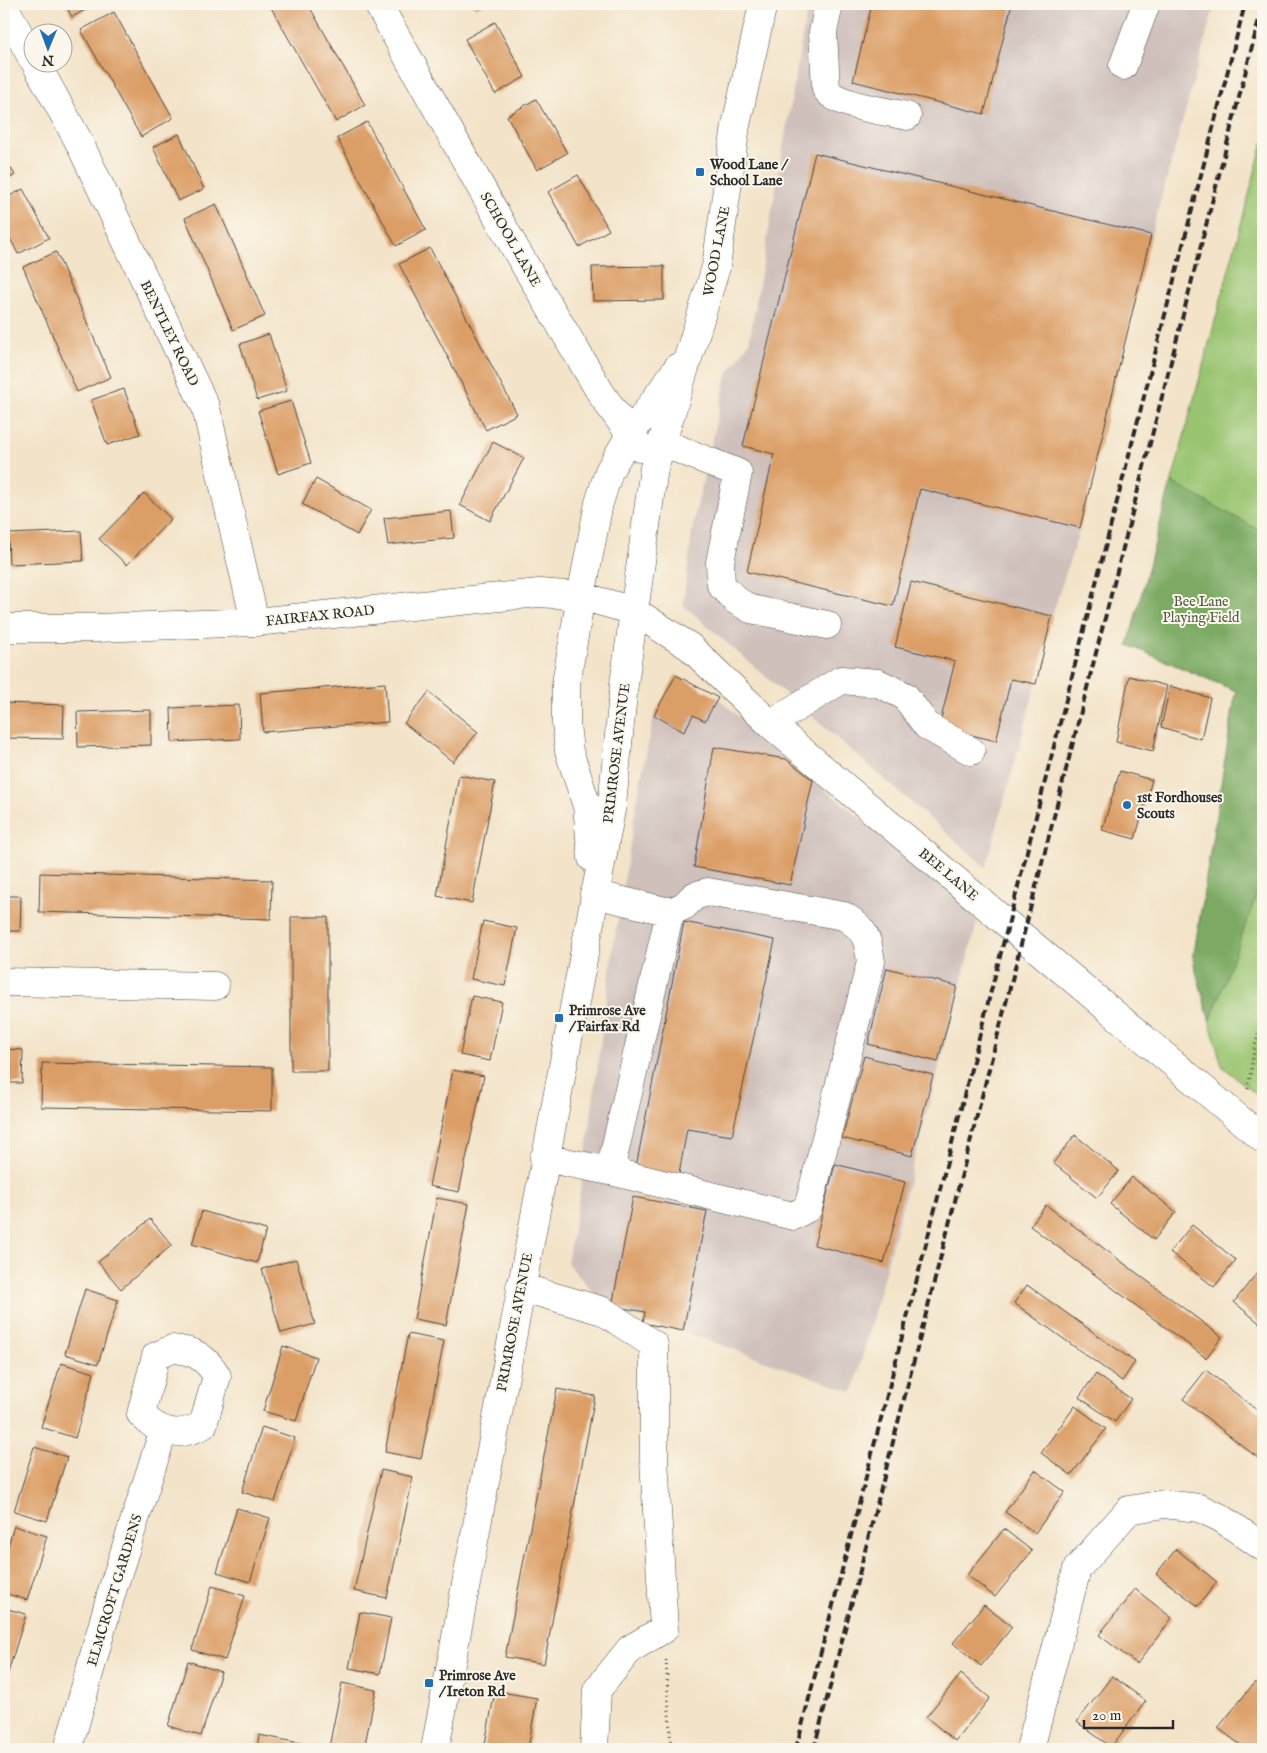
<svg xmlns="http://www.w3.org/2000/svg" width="1267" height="1753" font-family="'IM FELL English',serif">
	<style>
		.industrial { fill: #cfc0bb }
		.green { fill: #9ac471; stroke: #62784e }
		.forest { fill: #7baa63; stroke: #536a47 }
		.building { fill: #db9e66 }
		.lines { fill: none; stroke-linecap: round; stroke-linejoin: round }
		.minor-casing { stroke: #494743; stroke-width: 29 }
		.path { stroke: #494743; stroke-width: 3; stroke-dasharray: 1 4; stroke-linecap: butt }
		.minor { stroke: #fff; stroke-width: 28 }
		.rail { stroke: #2b2b2b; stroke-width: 4; stroke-dasharray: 8 4; stroke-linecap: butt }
		.poi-dot { fill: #1f6fb2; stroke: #fbf7ec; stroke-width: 2 }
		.labels { text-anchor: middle; stroke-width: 4; stroke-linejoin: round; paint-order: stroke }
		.poi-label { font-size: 14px; font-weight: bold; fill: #2b2b2b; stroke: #fbf7ec; text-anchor: start }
		.street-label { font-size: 14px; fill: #2b2b2b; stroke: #fbf7ec }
		.park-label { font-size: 14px; fill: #4c5940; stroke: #fbf7ec }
	</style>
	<rect width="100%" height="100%" fill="#fbf7ec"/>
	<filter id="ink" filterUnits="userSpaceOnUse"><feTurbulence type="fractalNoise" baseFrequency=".02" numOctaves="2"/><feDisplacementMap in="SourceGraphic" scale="10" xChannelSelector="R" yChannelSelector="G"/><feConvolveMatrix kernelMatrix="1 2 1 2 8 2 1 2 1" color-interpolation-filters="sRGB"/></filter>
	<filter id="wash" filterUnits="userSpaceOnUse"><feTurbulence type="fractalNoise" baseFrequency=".0096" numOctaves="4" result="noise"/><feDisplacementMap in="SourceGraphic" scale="20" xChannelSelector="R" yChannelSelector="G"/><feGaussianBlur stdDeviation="1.12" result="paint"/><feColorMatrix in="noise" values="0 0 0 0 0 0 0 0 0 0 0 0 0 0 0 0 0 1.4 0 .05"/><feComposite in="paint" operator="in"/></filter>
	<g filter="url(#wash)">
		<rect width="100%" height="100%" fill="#f3e3c8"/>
		<!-- industrial -->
		<path class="industrial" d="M808,4H1215L1151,235L1080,528L1052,616L1036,684L986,867L683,605L693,524L727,375L749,343Z
			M676,675L718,698L786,759L962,898L978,919L853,1392L603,1303L567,1263L584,1170L613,948L639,789L654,715Z"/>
		<!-- green -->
		<path class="green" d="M1263,142V1100L1222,1066L1193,960L1236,691L1128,645Z"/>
		<!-- forest -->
		<path class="forest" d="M1171,482L1263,532V877L1210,1022L1193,960L1236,691L1128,645Z"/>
		<g id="blocks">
			<!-- building -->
			<path class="building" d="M65,4H96L72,17Z
				M269,4H308L365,105L336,122Z
				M473,4H484L475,8Z
				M872,4H1012L984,114L853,81Z
				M114,12L173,118L141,137L81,30Z
				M495,22L525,77L495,94L465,39Z
				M536,99L567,153L537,170L507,116Z
				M367,122L426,230L396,246L337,138Z
				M179,134L204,189L178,201L153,147Z
				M815,153L1151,235L1080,528L920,489L893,606L747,572L774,454L743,446Z
				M4,157L15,175L4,182Z
				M578,175L609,230L579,247L548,192Z
				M23,189L49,238L18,254L4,226V199Z
				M216,204L265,316L233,330L185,218Z
				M430,248L517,414L486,430L399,264Z
				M56,252L111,377L77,392L23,267Z
				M664,266V300L593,301L592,267Z
				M269,334L287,391L257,400L240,344Z
				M124,389L140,434L107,445L91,400Z
				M291,401L311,463L278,474L258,411Z
				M493,442L524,458L490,521L460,505Z
				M316,479L371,510L357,535L302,504Z
				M144,493L171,519L127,565L99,539Z
				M451,511L454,538L388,545L384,518Z
				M81,531L83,561L9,564L8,534Z
				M911,582L1052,616L1036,684L1011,679L996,741L939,727L955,661L895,647Z
				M676,675L718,698L705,721L693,715L684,732L654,715Z
				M1129,676L1167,686L1153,751L1116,742Z
				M385,683L388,722L263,732L260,693Z
				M1170,686L1210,698L1201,739L1161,727Z
				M429,692L478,732L453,762L404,723Z
				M4,703L64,705L63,739L4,738Z
				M239,705L240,739L172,742L171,708Z
				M151,710V745L78,747L77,712Z
				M714,747L786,759L813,780L790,885L694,867Z
				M1120,771L1152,780L1135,839L1102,830Z
				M459,775L495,782L472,903L437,896Z
				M40,873L272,880L271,919L39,912Z
				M4,896H21L20,931H4Z
				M291,917H328V1071H291Z
				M483,921L517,928L505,986L471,979Z
				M684,922L775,940L732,1136L687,1129L678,1180L635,1172Z
				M887,968L957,986L938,1062L868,1044Z
				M472,996L502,1002L490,1061L460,1055Z
				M4,1049L23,1050L22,1083H4Z
				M864,1056L933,1075L912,1156L842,1138Z
				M42,1063L272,1067V1111L41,1107Z
				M453,1070L484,1076L459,1192L429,1186Z
				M1075,1135L1119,1171L1097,1198L1053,1163Z
				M835,1164L905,1182L884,1263L814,1245Z
				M1132,1177L1176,1212L1154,1240L1110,1204Z
				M633,1197L707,1211L683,1331L643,1323L645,1312L612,1306Z
				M437,1198L469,1204L446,1325L414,1319Z
				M1046,1205L1222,1337L1206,1358L1030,1226Z
				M202,1211L266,1230L257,1263L192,1244Z
				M150,1219L172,1245L121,1289L98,1262Z
				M1192,1225L1236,1260L1214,1287L1170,1252Z
				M296,1259L315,1324L281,1333L262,1269Z
				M1256,1274L1263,1280V1326L1234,1302Z
				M1027,1285L1135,1362L1122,1381L1014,1303Z
				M85,1289L118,1300L98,1364L65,1354Z
				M408,1334L444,1341L421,1459L385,1452Z
				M283,1346L316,1357L296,1421L263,1411Z
				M61,1363L94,1373L75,1438L41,1427Z
				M1206,1370L1263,1415V1462L1183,1399Z
				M1096,1374L1131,1399L1115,1422L1079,1397Z
				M557,1389L595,1396L544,1664L505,1657Z
				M1075,1406L1106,1429L1071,1475L1041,1453Z
				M262,1427L295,1438L275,1502L242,1492Z
				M34,1447L67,1457L47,1521L14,1511Z
				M381,1470L413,1477L387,1598L354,1591Z
				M1035,1470L1065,1492L1035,1533L1005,1512Z
				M237,1508L270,1518L250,1582L217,1572Z
				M14,1526L47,1536L27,1600L4,1593V1559Z
				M1004,1529L1032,1551L995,1597L967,1575Z
				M1176,1549L1217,1582L1198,1606L1156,1574Z
				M212,1586L245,1596L225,1660L192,1650Z
				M1135,1589L1172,1618L1137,1664L1099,1635Z
				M984,1605L1012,1627L981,1666L953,1643Z
				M4,1608L26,1614L6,1679L4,1678Z
				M360,1612L391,1618L380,1674L349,1668Z
				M188,1661L221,1672L201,1736L168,1726Z
				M961,1674L990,1698L955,1741L926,1717Z
				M1112,1676L1146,1701L1111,1747L1077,1722Z
				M1255,1682L1263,1688V1748L1246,1749L1218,1728Z
				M342,1683L376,1690L364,1749L329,1747Z
				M495,1691L537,1698L528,1749H484Z
				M259,1735L320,1747L319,1749H257Z"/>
		</g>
	</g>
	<g filter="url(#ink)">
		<use href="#blocks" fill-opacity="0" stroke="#494743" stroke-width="1"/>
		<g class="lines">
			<defs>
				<path id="minor" d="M378,4L516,250L602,395L640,448
					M829,4L823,32L826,89C836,106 887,111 907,116
					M4,6L32,58
					M35,62L78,140L206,408L255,622
					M1123,66L1146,4
					M663,443L738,473L720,562L721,585L737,601L751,609L827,625
					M4,628H96L255,622L539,593L581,596L634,611L690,647L770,724L1263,1139
					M770,724L841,680L878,683L905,696L927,726L971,751
					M592,858L587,806L569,751L566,724V683L581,596L599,503L609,471L630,435L678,367
					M4,982L215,986
					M544,1158L610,1171L793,1216L808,1208L871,962C868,938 865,929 844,916L708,892L694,896L684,906L670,912L594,894
					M610,1171L670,912
					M520,1287L603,1311L654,1345V1459L664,1629L630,1649L597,1690L594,1749
					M172,1349C193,1350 206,1357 217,1376L203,1425C178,1438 160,1434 141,1414L156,1356Z
					M68,1749L112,1591L163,1432
					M435,1749L612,805L624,684L654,468L716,267L736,125L763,4
					M1030,1749L1077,1569L1129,1510L1164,1504L1199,1508L1221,1518L1263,1547"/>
			</defs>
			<!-- minor casing -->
			<use href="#minor" class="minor-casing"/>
			<!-- path -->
			<path class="path" d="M1248,1089L1254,1051L1263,1014
				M666,1660L671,1749"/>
			<!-- minor -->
			<use href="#minor" class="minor"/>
			<!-- rail -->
			<path class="rail" d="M796,1749L1245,4
				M814,1749L1263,4"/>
		</g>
	</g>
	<!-- markers -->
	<g class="poi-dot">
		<rect x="695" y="167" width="10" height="10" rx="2.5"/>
		<circle cx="1127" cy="805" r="5"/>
		<rect x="554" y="1013" width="10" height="10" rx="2.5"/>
		<rect x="424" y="1678" width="10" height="10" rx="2.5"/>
	</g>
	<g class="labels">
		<!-- poi labels -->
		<g class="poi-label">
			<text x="710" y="169">Wood Lane /<tspan x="710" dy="16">School Lane</tspan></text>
			<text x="1137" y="802">1st Fordhouses<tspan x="1137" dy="16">Scouts</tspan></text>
			<text x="569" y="1015">Primrose Ave<tspan x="569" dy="16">/ Fairfax Rd</tspan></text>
			<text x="439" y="1680">Primrose Ave<tspan x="439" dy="16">/ Ireton Rd</tspan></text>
		</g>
		<!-- street labels -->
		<g class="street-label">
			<text transform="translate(511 239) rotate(60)" y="5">SCHOOL LANE</text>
			<text transform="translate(716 251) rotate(-79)" y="5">WOOD LANE</text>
			<text transform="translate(170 333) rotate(64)" y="5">BENTLEY ROAD</text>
			<text transform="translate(320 615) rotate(-6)" y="5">FAIRFAX ROAD</text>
			<text transform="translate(616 753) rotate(-83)" y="5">PRIMROSE AVENUE</text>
			<text transform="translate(949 874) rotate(40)" y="5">BEE LANE</text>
			<text transform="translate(514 1322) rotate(-79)" y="5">PRIMROSE AVENUE</text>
			<text transform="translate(114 1590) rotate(-73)" y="5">ELMCROFT GARDENS</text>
		</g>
		<!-- park labels -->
		<g class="park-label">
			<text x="1201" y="606">Bee Lane<tspan x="1201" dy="16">Playing Field</tspan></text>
		</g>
	</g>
	<!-- margin -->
	<rect width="1267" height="1753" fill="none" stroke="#fbf7ec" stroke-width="20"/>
	<!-- north arrow -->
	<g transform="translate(48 48) rotate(181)"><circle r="24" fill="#fbf7ec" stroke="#a8a59f"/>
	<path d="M0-4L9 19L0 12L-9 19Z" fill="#1f6fb2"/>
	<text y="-8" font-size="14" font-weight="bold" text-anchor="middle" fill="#2b2b2b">N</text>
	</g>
	<!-- scale -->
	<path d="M1084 1720v8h89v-8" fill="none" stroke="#2b2b2b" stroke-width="2.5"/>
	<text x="1092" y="1720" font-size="15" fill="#2b2b2b" stroke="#fbf7ec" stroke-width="4" paint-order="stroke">20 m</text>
</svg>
